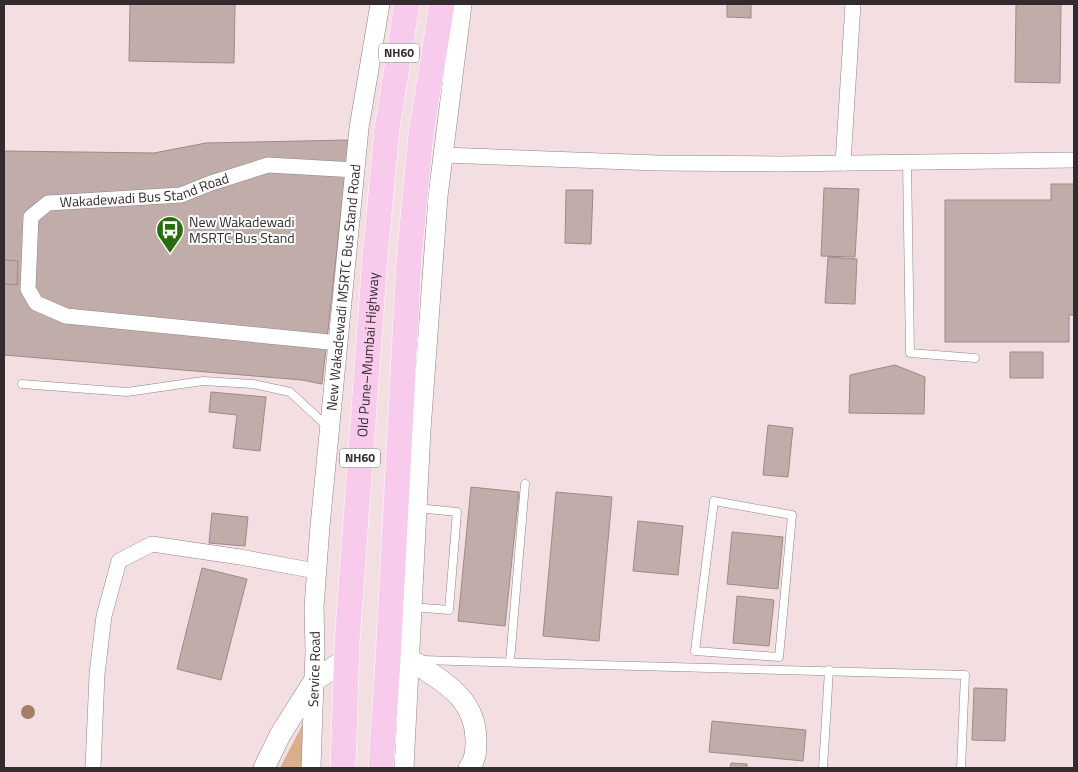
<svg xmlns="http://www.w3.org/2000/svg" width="1078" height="772" font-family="'Titillium Web',sans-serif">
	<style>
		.green { fill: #ddae8b }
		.building { fill: #c0aca8; stroke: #9d8a86 }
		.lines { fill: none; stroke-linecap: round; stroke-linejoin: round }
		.service-casing { stroke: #958286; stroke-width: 9 }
		.minor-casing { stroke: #958286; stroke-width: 16 }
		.tertiary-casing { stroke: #958286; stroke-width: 20 }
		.secondary-casing { stroke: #958286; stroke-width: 22 }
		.trunk-casing { stroke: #fff; stroke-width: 26 }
		.service { stroke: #fff; stroke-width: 8 }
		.minor { stroke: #fff; stroke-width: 15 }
		.tertiary { stroke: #fff; stroke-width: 19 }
		.secondary { stroke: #fff; stroke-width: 21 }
		.trunk { stroke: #f8caec; stroke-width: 25 }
		.tree { fill: #a37f67 }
		.labels { text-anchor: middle; stroke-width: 4; stroke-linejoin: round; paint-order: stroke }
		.shield { fill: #fff; stroke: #706b6c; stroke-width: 1 }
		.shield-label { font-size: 12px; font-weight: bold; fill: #332b2d }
		.street-label { font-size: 14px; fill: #332b2d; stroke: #fff }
		.poi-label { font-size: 14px; fill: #332b2d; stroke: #fff; text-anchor: start }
	</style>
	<rect width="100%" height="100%" fill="#f3dee2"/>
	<!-- green -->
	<path class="green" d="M307,716L304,768H280Z"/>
	<!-- building -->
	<path class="building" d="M130,4H235L234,63L129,61Z
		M727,4H751V18L727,17Z
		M1016,4H1061L1060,83L1015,82Z
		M349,140L322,384L302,380L4,355V151L154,153L206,143Z
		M1051,184H1074V315H1069V342H945V200H1051Z
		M824,188L859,189L855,257L821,256Z
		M566,190H593L591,244L565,243Z
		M828,257L857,259L855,304L825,303Z
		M4,260L18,261L17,285L4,284V287Z
		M1010,352H1043V378H1010Z
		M895,365L925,377L924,414L849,413L850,375Z
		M211,392L266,397L260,451L233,448L237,415L209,412Z
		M768,425L793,428L788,477L763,475Z
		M471,487L519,492L505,626L458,621Z
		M556,492L612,497L599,641L543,636Z
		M212,513L248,517L245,546L209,543Z
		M638,521L683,526L678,575L633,571Z
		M732,532L783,537L778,589L727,584Z
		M202,568L247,579L221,680L177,669Z
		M737,596L774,600L769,646L733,643Z
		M974,688L1007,689L1005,741L972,740Z
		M712,721L806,730L803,761L709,752Z
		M731,763L747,764V768H730Z"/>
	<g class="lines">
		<defs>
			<path id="service" d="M907,162L910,353L975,358
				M22,384L127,392L203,381L253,384L290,392L329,428
				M714,501L792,515L779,657L695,651Z
				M412,607L449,610L457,512L417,508
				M421,660L965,675L961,768
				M510,661L525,484
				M823,768L829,670"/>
			<g id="minor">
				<path d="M443,155L657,163L780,164L1074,160"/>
				<path d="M843,163L853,4"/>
				<path id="s1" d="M339,343L66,316L36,303L28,289L31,217L48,203L181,195L211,183L268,165L356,170"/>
				<path d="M93,768L97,674L104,616L119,561L152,544L240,557L316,571"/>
			</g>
			<g id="tertiary">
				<path id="s2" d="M311,768L315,651L314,607L320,526L359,128L380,4"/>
				<path d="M404,768L421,430L438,196L462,4"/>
			</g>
			<path id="secondary" d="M388,659C394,659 402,658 408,659C414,661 422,667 427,671C454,688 475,705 476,739C476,749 476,760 469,768
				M264,768L280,735L314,681L346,659"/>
			<g id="trunk">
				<path id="s3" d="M343,768L347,643L375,257L387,129L407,4"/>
				<path d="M381,768L388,659L409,259L421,134L442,4"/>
			</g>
		</defs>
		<!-- service casing -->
		<use href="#service" class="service-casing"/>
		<!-- minor casing -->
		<use href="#minor" class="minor-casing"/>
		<!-- tertiary casing -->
		<use href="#tertiary" class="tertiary-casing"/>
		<!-- secondary casing -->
		<use href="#secondary" class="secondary-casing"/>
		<!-- trunk casing -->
		<use href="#trunk" class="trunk-casing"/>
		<!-- service -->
		<use href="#service" class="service"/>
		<!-- minor -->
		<use href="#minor" class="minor"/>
		<!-- tertiary -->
		<use href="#tertiary" class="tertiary"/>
		<!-- secondary -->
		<use href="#secondary" class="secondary"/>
		<!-- trunk -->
		<use href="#trunk" class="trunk"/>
	</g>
	<!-- trees -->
	<circle class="tree" cx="28" cy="712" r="7"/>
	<!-- icons -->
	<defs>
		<symbol id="bus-pin" viewBox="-11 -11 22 30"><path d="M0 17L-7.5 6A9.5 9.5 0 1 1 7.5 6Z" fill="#276e0b" stroke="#fff"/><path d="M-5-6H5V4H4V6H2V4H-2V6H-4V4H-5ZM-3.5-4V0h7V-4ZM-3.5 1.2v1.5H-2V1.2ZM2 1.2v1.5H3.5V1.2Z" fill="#fff"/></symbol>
	</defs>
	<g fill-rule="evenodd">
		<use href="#bus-pin" x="154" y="214" width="32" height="43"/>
	</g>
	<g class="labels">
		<!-- shield labels -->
		<g class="shield">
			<rect x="379" y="43.5" width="40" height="19" rx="4"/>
			<rect x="340" y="448.5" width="40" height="19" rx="4"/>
		</g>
		<g class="shield-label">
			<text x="399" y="57">NH60</text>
			<text x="360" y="462">NH60</text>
		</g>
		<!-- street labels -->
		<g class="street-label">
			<text dy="5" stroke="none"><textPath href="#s1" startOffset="515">Wakadewadi Bus Stand Road</textPath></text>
			<text dy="5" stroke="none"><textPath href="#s2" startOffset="482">New Wakadewadi MSRTC Bus Stand Road</textPath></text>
			<text dy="5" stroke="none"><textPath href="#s3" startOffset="414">Old Pune–Mumbai Highway</textPath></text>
			<text dy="5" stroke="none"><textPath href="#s2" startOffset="99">Service Road</textPath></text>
		</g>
		<!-- poi labels -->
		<g class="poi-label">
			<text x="189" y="227">New Wakadewadi<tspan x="189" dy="16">MSRTC Bus Stand</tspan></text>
		</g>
	</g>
	<!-- border -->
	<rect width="1078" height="772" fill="none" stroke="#332b2d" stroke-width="10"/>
</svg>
